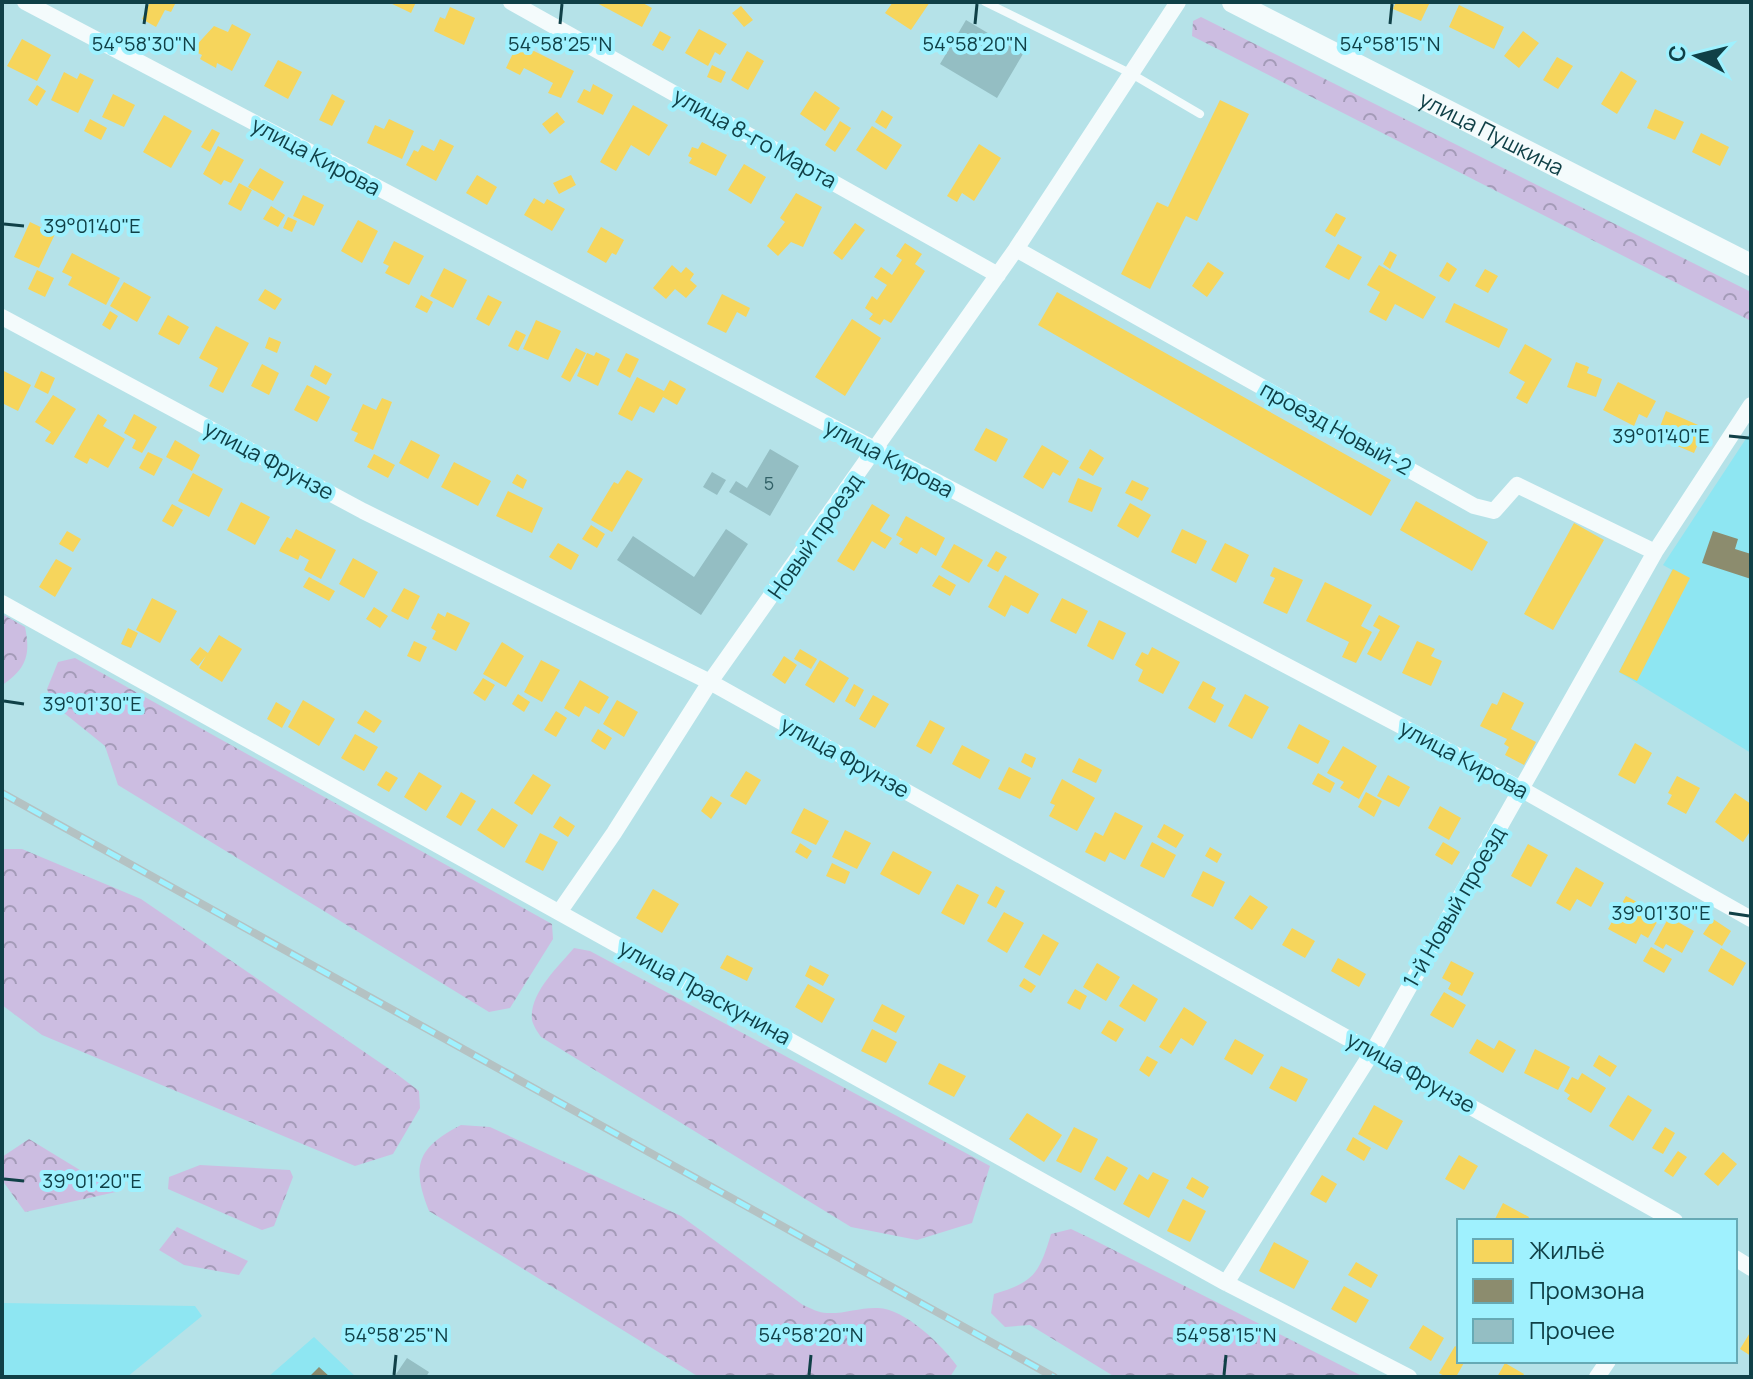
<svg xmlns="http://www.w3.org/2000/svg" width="1753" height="1379" font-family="Manrope,sans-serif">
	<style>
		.built { fill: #8ee6f2 }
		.forest { fill: url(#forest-crowns) }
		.homes { fill: #f6d55c }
		.industry { fill: #8c8c6e }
		.building { fill: #94bec3 }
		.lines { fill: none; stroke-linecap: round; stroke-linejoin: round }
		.lane { stroke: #f4fbfc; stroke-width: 8 }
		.street { stroke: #f4fbfc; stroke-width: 16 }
		.secondary { stroke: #f4fbfc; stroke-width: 22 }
		.rail-casing { stroke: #b4c2c3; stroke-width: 8 }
		.rail { stroke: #9ff1fe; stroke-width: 5; stroke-dasharray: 15; stroke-linecap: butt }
		.ticks { fill: none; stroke: #104047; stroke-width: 3 }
		.labels { text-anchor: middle; stroke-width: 8; stroke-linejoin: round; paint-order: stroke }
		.number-label { font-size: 18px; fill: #316066 }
		.street-label { font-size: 22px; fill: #104047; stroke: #9ff1fe }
		.ticks-label { font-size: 20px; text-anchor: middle; fill: #104047; stroke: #9ff1fe; stroke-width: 8; stroke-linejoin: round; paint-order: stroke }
	</style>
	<defs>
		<pattern id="forest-crowns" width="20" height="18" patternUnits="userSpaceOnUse" patternTransform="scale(2)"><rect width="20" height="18" fill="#ccbde1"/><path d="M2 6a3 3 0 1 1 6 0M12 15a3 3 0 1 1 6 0" fill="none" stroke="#a49bb8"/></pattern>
	</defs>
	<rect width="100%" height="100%" fill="#b5e2e8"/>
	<!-- built -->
	<path class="built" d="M1751,431V753L1619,672L1672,570L1663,565Z
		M2,1303L195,1306L202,1316L127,1377H2Z
		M314,1337L356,1377H268Z"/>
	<!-- forest -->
	<path class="forest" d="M1201,17L1751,292V321L1192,36L1193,21Z
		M2,614L25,627C31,655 26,669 2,685Z
		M75,658L552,924L553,939L510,1008L489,1012L118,785L105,746L53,704L47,689L58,662Z
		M2,849H22L141,899L398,1075L419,1091L420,1108L393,1154L355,1166L42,1035L2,1005Z
		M574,948L590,951L990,1166L972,1223L917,1240L851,1227L541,1037C538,1033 533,1025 532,1020C529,993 559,966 574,948Z
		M461,1125L490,1127L681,1216L803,1305C810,1308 819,1313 827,1313C844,1314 861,1307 878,1308C904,1308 943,1346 957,1366L950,1377H699L429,1211C411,1165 417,1148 461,1125Z
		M29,1139L116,1192L25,1212L2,1180V1157Z
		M200,1165L290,1170L293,1177L274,1226L262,1230L168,1189L169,1177Z
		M177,1227L248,1261L239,1275L184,1265L159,1250Z
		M1071,1229L1092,1239L1364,1377H1115L1030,1325L1005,1327L991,1313L994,1294C1034,1282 1039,1274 1051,1234Z"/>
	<!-- homes -->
	<path class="homes" d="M150,2H176L171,12L165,10L156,27L142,19Z
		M388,2H416L411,13Z
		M595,2H641L652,8L642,27Z
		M893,2H930L911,30L885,13Z
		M1396,2H1430L1421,21L1393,9Z
		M1459,5L1504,27L1494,49L1449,27Z
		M741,6L753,20L744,27L732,13Z
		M450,7L475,18L464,45L434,31L440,17L445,19Z
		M232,24L251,34L232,71L217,63L216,68L200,59L202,55L192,50L214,26L228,32Z
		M699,29L727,44L720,55L715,52L708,66L685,53Z
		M660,31L671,37L663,51L652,45Z
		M1523,31L1539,43L1519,68L1504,56Z
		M22,39L51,55L37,81L7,66Z
		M518,43L574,71L561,98L548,93L553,83L524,68L520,75L506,68Z
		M747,51L764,61L748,90L731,80Z
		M1557,57L1573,66L1558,89L1543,80Z
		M278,60L302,72L288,99L264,86Z
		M712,65L726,72L721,83L707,77Z
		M1621,71L1637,81L1617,114L1601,104Z
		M64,72L77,79L80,73L94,80L78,113L51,100Z
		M593,84L613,95L603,115L577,102L584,89L590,92Z
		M37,85L46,91L37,106L28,100Z
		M815,91L840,108L825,131L800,114Z
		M113,94L135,105L124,127L102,117Z
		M332,94L345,101L332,126L319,120Z
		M1220,100L1249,114L1197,221L1186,216L1150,289L1121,274L1157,202L1168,207Z
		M633,105L668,125L649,156L631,145L616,171L600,162Z
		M1655,109L1684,122L1675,140L1647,128Z
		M882,110L893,117L886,129L875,122Z
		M557,112L565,122L550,134L542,124Z
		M164,115L192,131L171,168L143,152Z
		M90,119L107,128L101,140L84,131Z
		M389,119L414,131L402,159L367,143L375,125L384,129Z
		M840,121L851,128L835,152L825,145Z
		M872,126L902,145L886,170L856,150Z
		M212,129L220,133L210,152L201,147Z
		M1701,133L1729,147L1720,166L1692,152Z
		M440,139L454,146L436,181L406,165L414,150L418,152L422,145L434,151Z
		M702,142L727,155L716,176L689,163L692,158L688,156L692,147L698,149Z
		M979,144L1001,158L974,201L962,193L957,202L947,196Z
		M218,146L244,160L231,183L224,180L221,185L203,174Z
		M744,164L766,177L751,204L728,190Z
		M260,168L284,182L273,201L248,187Z
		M477,175L497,187L487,205L466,193Z
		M571,175L576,185L559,194L553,183Z
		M239,183L252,190L241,211L228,204Z
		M796,193L822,207L803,247L791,242L778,256L767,246L785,222L780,218Z
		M303,195L324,205L314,226L293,216Z
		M534,198L544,204L547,199L565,209L552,231L524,215Z
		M271,206L285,215L278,227L263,219Z
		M1336,213L1346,218L1335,237L1325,231Z
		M288,217L297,221L292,232L283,228Z
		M358,220L378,231L362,263L341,251Z
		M30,222L55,234L39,268L14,257Z
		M855,223L865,230L842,260L833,253Z
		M601,227L624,240L616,255L612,253L606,263L587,252Z
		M394,241L424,256L409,285L385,273L389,266L383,263Z
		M905,243L922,254L915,264L925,271L891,323L884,319L880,325L869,319L873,314L865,308L872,296L877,300L887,285L874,277L881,267L892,275L902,260L896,256Z
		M1338,244L1362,257L1349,280L1325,267Z
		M1390,251L1397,255L1390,269L1383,264Z
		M72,253L120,278L106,305L68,285L72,277L62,272Z
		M1208,262L1224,273L1207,297L1192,286Z
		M1447,262L1457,269L1449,282L1439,276Z
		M672,265L681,273L686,267L694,274L690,280L697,286L686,298L675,289L666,299L653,288Z
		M1379,265L1436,297L1423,319L1395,304L1386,321L1369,312L1380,292L1367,285Z
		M444,268L467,280L453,308L430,296Z
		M1485,269L1498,276L1488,293L1475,286Z
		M37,270L54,278L45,297L28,289Z
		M124,282L151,297L137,322L110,306Z
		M265,289L282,299L275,310L258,300Z
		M1057,292L1391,480L1371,516L1038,325Z
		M722,294L750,308L746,317L737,312L726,333L707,324Z
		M421,295L433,302L427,313L415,307Z
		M488,295L502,302L489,326L476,319Z
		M1454,303L1508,329L1499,348L1445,322Z
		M110,311L118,316L110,330L102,325Z
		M168,315L189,327L179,345L158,334Z
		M852,319L881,338L845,396L815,377Z
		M536,320L561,331L548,360L523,349Z
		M216,326L249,343L223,393L209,386L218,368L199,358Z
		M516,330L526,335L518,351L508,346Z
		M269,337L281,342L277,353L265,348Z
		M1525,344L1552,359L1527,404L1516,398L1525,382L1509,373Z
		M576,348L586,353L570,382L561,377Z
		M596,352L610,359L598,386L577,376L587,353L594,356Z
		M626,353L639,359L630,378L617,371Z
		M1576,362L1589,367L1587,373L1602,379L1596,397L1567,387Z
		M262,364L279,373L269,395L251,386Z
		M315,365L332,374L326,385L310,376Z
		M2,370L31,385L18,411L2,403Z
		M41,371L55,378L48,394L34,387Z
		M637,377L664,391L670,380L686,389L677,405L663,397L654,413L640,406L632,421L618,414Z
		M1618,382L1656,401L1647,418L1639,414L1634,426L1603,410Z
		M307,385L330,397L317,422L294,410Z
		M53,395L76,409L53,445L45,441L51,432L35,422Z
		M382,398L392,402L373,450L354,441L358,433L351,430L363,404L376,410Z
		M1666,411L1705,428L1694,453L1656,437Z
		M98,414L107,420L103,426L125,439L108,468L90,458L87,464L74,457Z
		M134,414L157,427L142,453L132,448L136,440L124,433Z
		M986,428L1008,439L996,462L974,450Z
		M175,440L200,455L192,471L166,457Z
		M411,440L440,455L428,479L399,463Z
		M1042,445L1069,461L1060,476L1053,472L1043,489L1023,477Z
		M1090,449L1104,458L1093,476L1079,468Z
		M148,452L163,459L154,476L139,468Z
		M374,454L395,465L388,478L367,467Z
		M454,462L491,481L478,506L441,487Z
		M627,470L643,479L612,532L591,520L614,482L618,484Z
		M193,473L223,489L209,517L178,501Z
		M517,474L527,480L523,489L512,483Z
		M1078,478L1102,488L1092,512L1068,502Z
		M1132,480L1149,488L1142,501L1125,493Z
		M508,491L543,508L532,533L496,516Z
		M1416,501L1488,542L1472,571L1400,530Z
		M241,502L270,517L255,545L227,530Z
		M1130,503L1151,515L1138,538L1117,526Z
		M172,504L183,510L173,527L162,521Z
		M872,504L890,515L880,531L892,538L885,549L872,541L854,571L837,561Z
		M906,516L945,538L936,556L921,547L917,554L899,544L903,539L896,535Z
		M1574,523L1604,540L1553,630L1524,614Z
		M591,525L605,534L597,548L582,539Z
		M296,529L336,550L321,579L304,570L309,560L300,555L298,560L279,551L287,537L291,539Z
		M1182,529L1207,541L1196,564L1171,552Z
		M67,531L81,539L73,552L59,544Z
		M558,543L579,555L571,570L549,557Z
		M1225,543L1249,555L1236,583L1211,570Z
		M954,544L983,560L969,583L941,567Z
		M996,551L1007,557L998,572L987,566Z
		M353,558L378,572L364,598L339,584Z
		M56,559L72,568L55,597L39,587Z
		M1274,567L1303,580L1287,614L1263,603L1275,578L1270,576Z
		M1673,569L1690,578L1637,681L1619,672Z
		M939,575L956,585L950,596L932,586Z
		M1005,575L1039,594L1028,614L1011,605L1005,617L988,607Z
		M309,577L335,591L329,601L303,587Z
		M1325,582L1372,605L1361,626L1372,632L1356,663L1342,657L1349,642L1306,621Z
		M404,588L420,596L408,620L391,611Z
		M152,598L177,611L160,643L136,630Z
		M1062,598L1088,611L1076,634L1050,621Z
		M374,607L388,616L380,628L366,619Z
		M447,612L470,623L456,651L432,639L436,631L431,628L438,613L445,617Z
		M1379,615L1400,626L1381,661L1367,654L1380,630L1373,626Z
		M1099,620L1126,633L1113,660L1087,646Z
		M128,628L138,633L131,648L121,644Z
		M219,635L242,649L222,682L199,668L206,656L198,666L190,660L200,647L208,653Z
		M414,641L427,647L420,662L407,656Z
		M1417,641L1435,649L1431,656L1442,661L1431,686L1402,673Z
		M502,642L524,656L506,687L483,674Z
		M1152,647L1180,662L1163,694L1138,681L1143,670L1135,665L1142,652L1148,655Z
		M800,649L817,659L811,669L794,659Z
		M784,656L797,665L785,684L772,675Z
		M541,660L560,670L542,702L524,692Z
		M820,660L849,678L834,703L805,685Z
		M483,678L495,685L485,701L473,693Z
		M580,680L609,697L599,714L585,706L579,717L564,708Z
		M1203,681L1216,688L1211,698L1224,705L1215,723L1188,708Z
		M854,684L864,690L855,707L845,701Z
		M1503,692L1524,703L1511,729L1536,742L1524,765L1505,755L1509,747L1504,744L1507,739L1480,726L1492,703L1497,705Z
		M518,694L530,702L524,712L512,704Z
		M1245,694L1269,707L1252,739L1228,726Z
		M873,695L889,704L875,728L859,719Z
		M303,700L335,719L319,746L288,727Z
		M617,700L638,712L624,737L603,724Z
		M276,702L291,711L282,728L267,719Z
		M365,710L382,721L374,733L357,723Z
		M556,711L567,718L556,737L544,730Z
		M930,720L945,728L931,754L916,746Z
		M1299,724L1330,741L1318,764L1287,748Z
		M598,729L612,738L605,750L591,741Z
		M355,734L378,747L364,771L341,758Z
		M1635,743L1652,753L1635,784L1618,775Z
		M962,745L990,760L980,779L952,764Z
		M1343,746L1377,766L1359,799L1340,788L1344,782L1327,773Z
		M1025,753L1036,758L1032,768L1021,762Z
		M1079,758L1102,770L1096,783L1072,772Z
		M1009,767L1031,778L1020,799L998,789Z
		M386,771L398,778L389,792L377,785Z
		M746,771L761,780L746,805L730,796Z
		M419,772L442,786L426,811L404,797Z
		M1318,773L1335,783L1330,793L1312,784Z
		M533,774L551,785L532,815L514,803Z
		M1388,775L1410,787L1399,807L1377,796Z
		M1677,776L1700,788L1686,814L1667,804L1672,795L1668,793Z
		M1062,779L1095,798L1077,831L1049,816L1055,805L1050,803Z
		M461,792L476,801L461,826L446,817Z
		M1366,792L1382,801L1374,817L1358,807Z
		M1735,793L1751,804V830L1743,842L1715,822Z
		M711,796L722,803L711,819L701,811Z
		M1440,806L1461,818L1449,840L1428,828Z
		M492,808L518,825L504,848L477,830Z
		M804,808L829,821L816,845L791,833Z
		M1115,812L1143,826L1125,860L1110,852L1105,862L1085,852L1095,832L1103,836Z
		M560,816L575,826L568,837L553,827Z
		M1164,824L1184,835L1176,848L1157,837Z
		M845,830L871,843L857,869L832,857Z
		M540,833L558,842L543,871L525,862Z
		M1152,842L1176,855L1164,878L1140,866Z
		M1443,842L1460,852L1452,865L1435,855Z
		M800,843L812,851L807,859L795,852Z
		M1528,844L1548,855L1531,887L1511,876Z
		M1210,847L1222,854L1217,863L1205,856Z
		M893,851L932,872L919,895L880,874Z
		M832,863L850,872L845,884L826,876Z
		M1576,867L1604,883L1591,907L1577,899L1570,911L1556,903Z
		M1203,871L1225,882L1213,907L1191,896Z
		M957,884L979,895L964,925L941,913Z
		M996,886L1005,891L996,908L987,903Z
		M653,889L679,904L662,933L636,918Z
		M1250,895L1268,907L1252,930L1234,918Z
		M1626,896L1661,915L1648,938L1641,934L1636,944L1608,929Z
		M1004,912L1024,923L1007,953L987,941Z
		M1669,917L1694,931L1682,953L1666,944L1663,949L1654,944Z
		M1713,919L1731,931L1722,946L1703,934Z
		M1292,928L1315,941L1305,958L1282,945Z
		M1043,934L1059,943L1040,976L1024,967Z
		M1651,947L1672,959L1664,973L1643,961Z
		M1721,948L1746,963L1733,986L1708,971Z
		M727,955L753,968L747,981L720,968Z
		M1338,958L1366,974L1359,987L1331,971Z
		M1451,961L1474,973L1462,996L1448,989L1451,983L1442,978Z
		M1097,963L1120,977L1106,1001L1083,987Z
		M810,965L829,975L823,986L805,976Z
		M1024,978L1036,986L1031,993L1019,986Z
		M808,984L835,999L822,1023L795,1007Z
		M1133,984L1158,999L1145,1022L1119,1006Z
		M1075,989L1087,996L1080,1010L1067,1003Z
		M1444,992L1466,1005L1453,1028L1430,1015Z
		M882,1004L905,1016L896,1033L873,1021Z
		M1184,1007L1207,1022L1193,1046L1181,1038L1171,1054L1159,1047Z
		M1109,1020L1124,1029L1116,1042L1101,1033Z
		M872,1029L897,1042L886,1063L861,1051Z
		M1235,1039L1264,1055L1252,1075L1224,1059Z
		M1477,1039L1494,1049L1499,1040L1516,1050L1503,1073L1469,1053Z
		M1535,1049L1570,1067L1558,1090L1524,1073Z
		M1599,1055L1617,1066L1610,1077L1593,1066Z
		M1147,1056L1158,1062L1149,1077L1139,1070Z
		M939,1063L966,1076L954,1097L928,1084Z
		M1281,1066L1308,1079L1296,1102L1269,1088Z
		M1582,1073L1606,1088L1591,1113L1567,1099L1570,1095L1564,1091L1572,1077L1578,1080Z
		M1628,1095L1652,1110L1633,1141L1609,1126Z
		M1374,1105L1403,1121L1387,1150L1358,1134Z
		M1027,1113L1062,1135L1044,1162L1009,1139Z
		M1074,1127L1098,1139L1081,1173L1056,1161Z
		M1665,1127L1675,1133L1663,1154L1652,1148Z
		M1353,1137L1371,1148L1364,1161L1346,1150Z
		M1678,1151L1687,1157L1673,1177L1664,1171Z
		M1723,1152L1737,1164L1718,1186L1704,1174Z
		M1459,1155L1478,1166L1464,1190L1445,1179Z
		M1107,1156L1128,1168L1115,1191L1094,1179Z
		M1153,1172L1169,1180L1149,1218L1123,1204L1139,1174L1148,1180Z
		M1322,1175L1337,1184L1326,1203L1310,1194Z
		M1192,1177L1209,1187L1203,1198L1186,1188Z
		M1183,1199L1206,1211L1190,1242L1167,1231Z
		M1503,1203L1529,1217L1527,1221H1494Z
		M1274,1242L1309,1261L1294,1289L1259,1271Z
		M1356,1262L1378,1275L1371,1288L1348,1275Z
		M1344,1286L1369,1300L1356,1323L1331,1309Z
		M1423,1325L1444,1338L1431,1361L1409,1348Z
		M1751,1331V1356L1740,1349Z
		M1455,1346L1459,1349V1361H1465L1456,1377H1446L1439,1373Z
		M1505,1363L1524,1374L1522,1377H1497Z"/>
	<!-- industry -->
	<path class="industry" d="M1713,531L1738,539L1735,549L1751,554V579L1702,563Z
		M319,1367L330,1377H309Z"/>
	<!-- building -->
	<path class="building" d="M966,20L1023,54L997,98L940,64Z
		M770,449L799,466L770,516L729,492L736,481L747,488Z
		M712,472L726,480L717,495L703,487Z
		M726,529L748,544L701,615L617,560L633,536L694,577Z
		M407,1358L429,1372L426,1377H394Z"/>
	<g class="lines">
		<!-- lane -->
		<path class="lane" d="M985,2L1130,73L1200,114"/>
		<!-- street -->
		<path class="street" d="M25,2L1521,789L1751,919
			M511,2L998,275
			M1016,249L1474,506L1494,511L1517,485L1655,552
			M2,317L363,511L710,682L1675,1221
			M2,603L1226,1283L1409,1377
			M560,911L614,833L710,682L1016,249L1178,2
			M1735,1258L1751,1268
			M1226,1283L1373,1051L1655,552L1751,405
			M1597,1377L1608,1361"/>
		<!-- secondary -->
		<path class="secondary" id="s1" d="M1233,2L1751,265"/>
		<defs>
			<path id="rail" d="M2,793L1054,1377"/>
		</defs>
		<!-- rail casing -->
		<use href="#rail" class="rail-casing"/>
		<!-- rail -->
		<use href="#rail" class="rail"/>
	</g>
	<!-- ticks -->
	<path class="ticks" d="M144,24L147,4M560,24L562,4M975,24L977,4M1390,24L1392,4M4,224L24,226M1729,436L1749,438M4,701L24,704M1729,913L1749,916M4,1179L24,1181M394,1375L396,1355M809,1375L811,1355M1224,1375L1226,1355"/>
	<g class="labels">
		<!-- number labels -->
		<g class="number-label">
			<text x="769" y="490">5</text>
		</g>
		<!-- street labels -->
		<g class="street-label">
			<text dy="8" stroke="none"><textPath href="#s1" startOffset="290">улица Пушкина</textPath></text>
			<text transform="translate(755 138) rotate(29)" y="8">улица 8-го Марта</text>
			<text transform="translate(316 156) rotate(28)" y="8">улица Кирова</text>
			<text transform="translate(1336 428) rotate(29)" y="8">проезд Новый-2</text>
			<text transform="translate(889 458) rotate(28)" y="8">улица Кирова</text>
			<text transform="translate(269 460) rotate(28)" y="8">улица Фрунзе</text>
			<text transform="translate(815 536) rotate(-55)" y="8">Новый проезд</text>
			<text transform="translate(845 757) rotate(29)" y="8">улица Фрунзе</text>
			<text transform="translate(1464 759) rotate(28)" y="8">улица Кирова</text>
			<text transform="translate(1454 907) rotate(-60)" y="8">1-й Новый проезд</text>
			<text transform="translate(705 992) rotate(29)" y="8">улица Праскунина</text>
			<text transform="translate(1411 1072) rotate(29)" y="8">улица Фрунзе</text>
		</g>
	</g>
	<g class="ticks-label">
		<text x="144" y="51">54°58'30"N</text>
		<text x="560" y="51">54°58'25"N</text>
		<text x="975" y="51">54°58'20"N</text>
		<text x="1390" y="51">54°58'15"N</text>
		<text x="92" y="233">39°01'40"E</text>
		<text x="1661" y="443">39°01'40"E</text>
		<text x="92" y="711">39°01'30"E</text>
		<text x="1661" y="920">39°01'30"E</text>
		<text x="92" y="1188">39°01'20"E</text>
		<text x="396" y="1342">54°58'25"N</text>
		<text x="811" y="1342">54°58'20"N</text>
		<text x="1226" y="1342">54°58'15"N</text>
	</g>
	<!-- border -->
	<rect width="1753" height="1379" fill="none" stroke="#104047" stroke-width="8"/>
	<!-- legend -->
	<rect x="1457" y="1219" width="280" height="144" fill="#9ff1fe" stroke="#66aab5" stroke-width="2"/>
	<rect x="1473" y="1239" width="40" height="24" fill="#f6d55c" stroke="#66aab5" stroke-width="2"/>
	<text x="1529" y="1259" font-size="24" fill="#104047">Жильё</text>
	<rect x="1473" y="1279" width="40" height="24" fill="#8c8c6e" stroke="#66aab5" stroke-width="2"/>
	<text x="1529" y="1299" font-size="24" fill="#104047">Промзона</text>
	<rect x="1473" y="1319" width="40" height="24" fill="#94bec3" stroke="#66aab5" stroke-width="2"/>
	<text x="1529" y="1339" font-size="24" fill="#104047">Прочее</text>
	<!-- north arrow -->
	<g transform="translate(1697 56) rotate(277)" stroke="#9ff1fe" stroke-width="6" paint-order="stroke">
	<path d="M0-6L14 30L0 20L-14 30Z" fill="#104047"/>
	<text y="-12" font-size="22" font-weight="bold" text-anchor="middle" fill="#104047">С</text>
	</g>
</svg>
